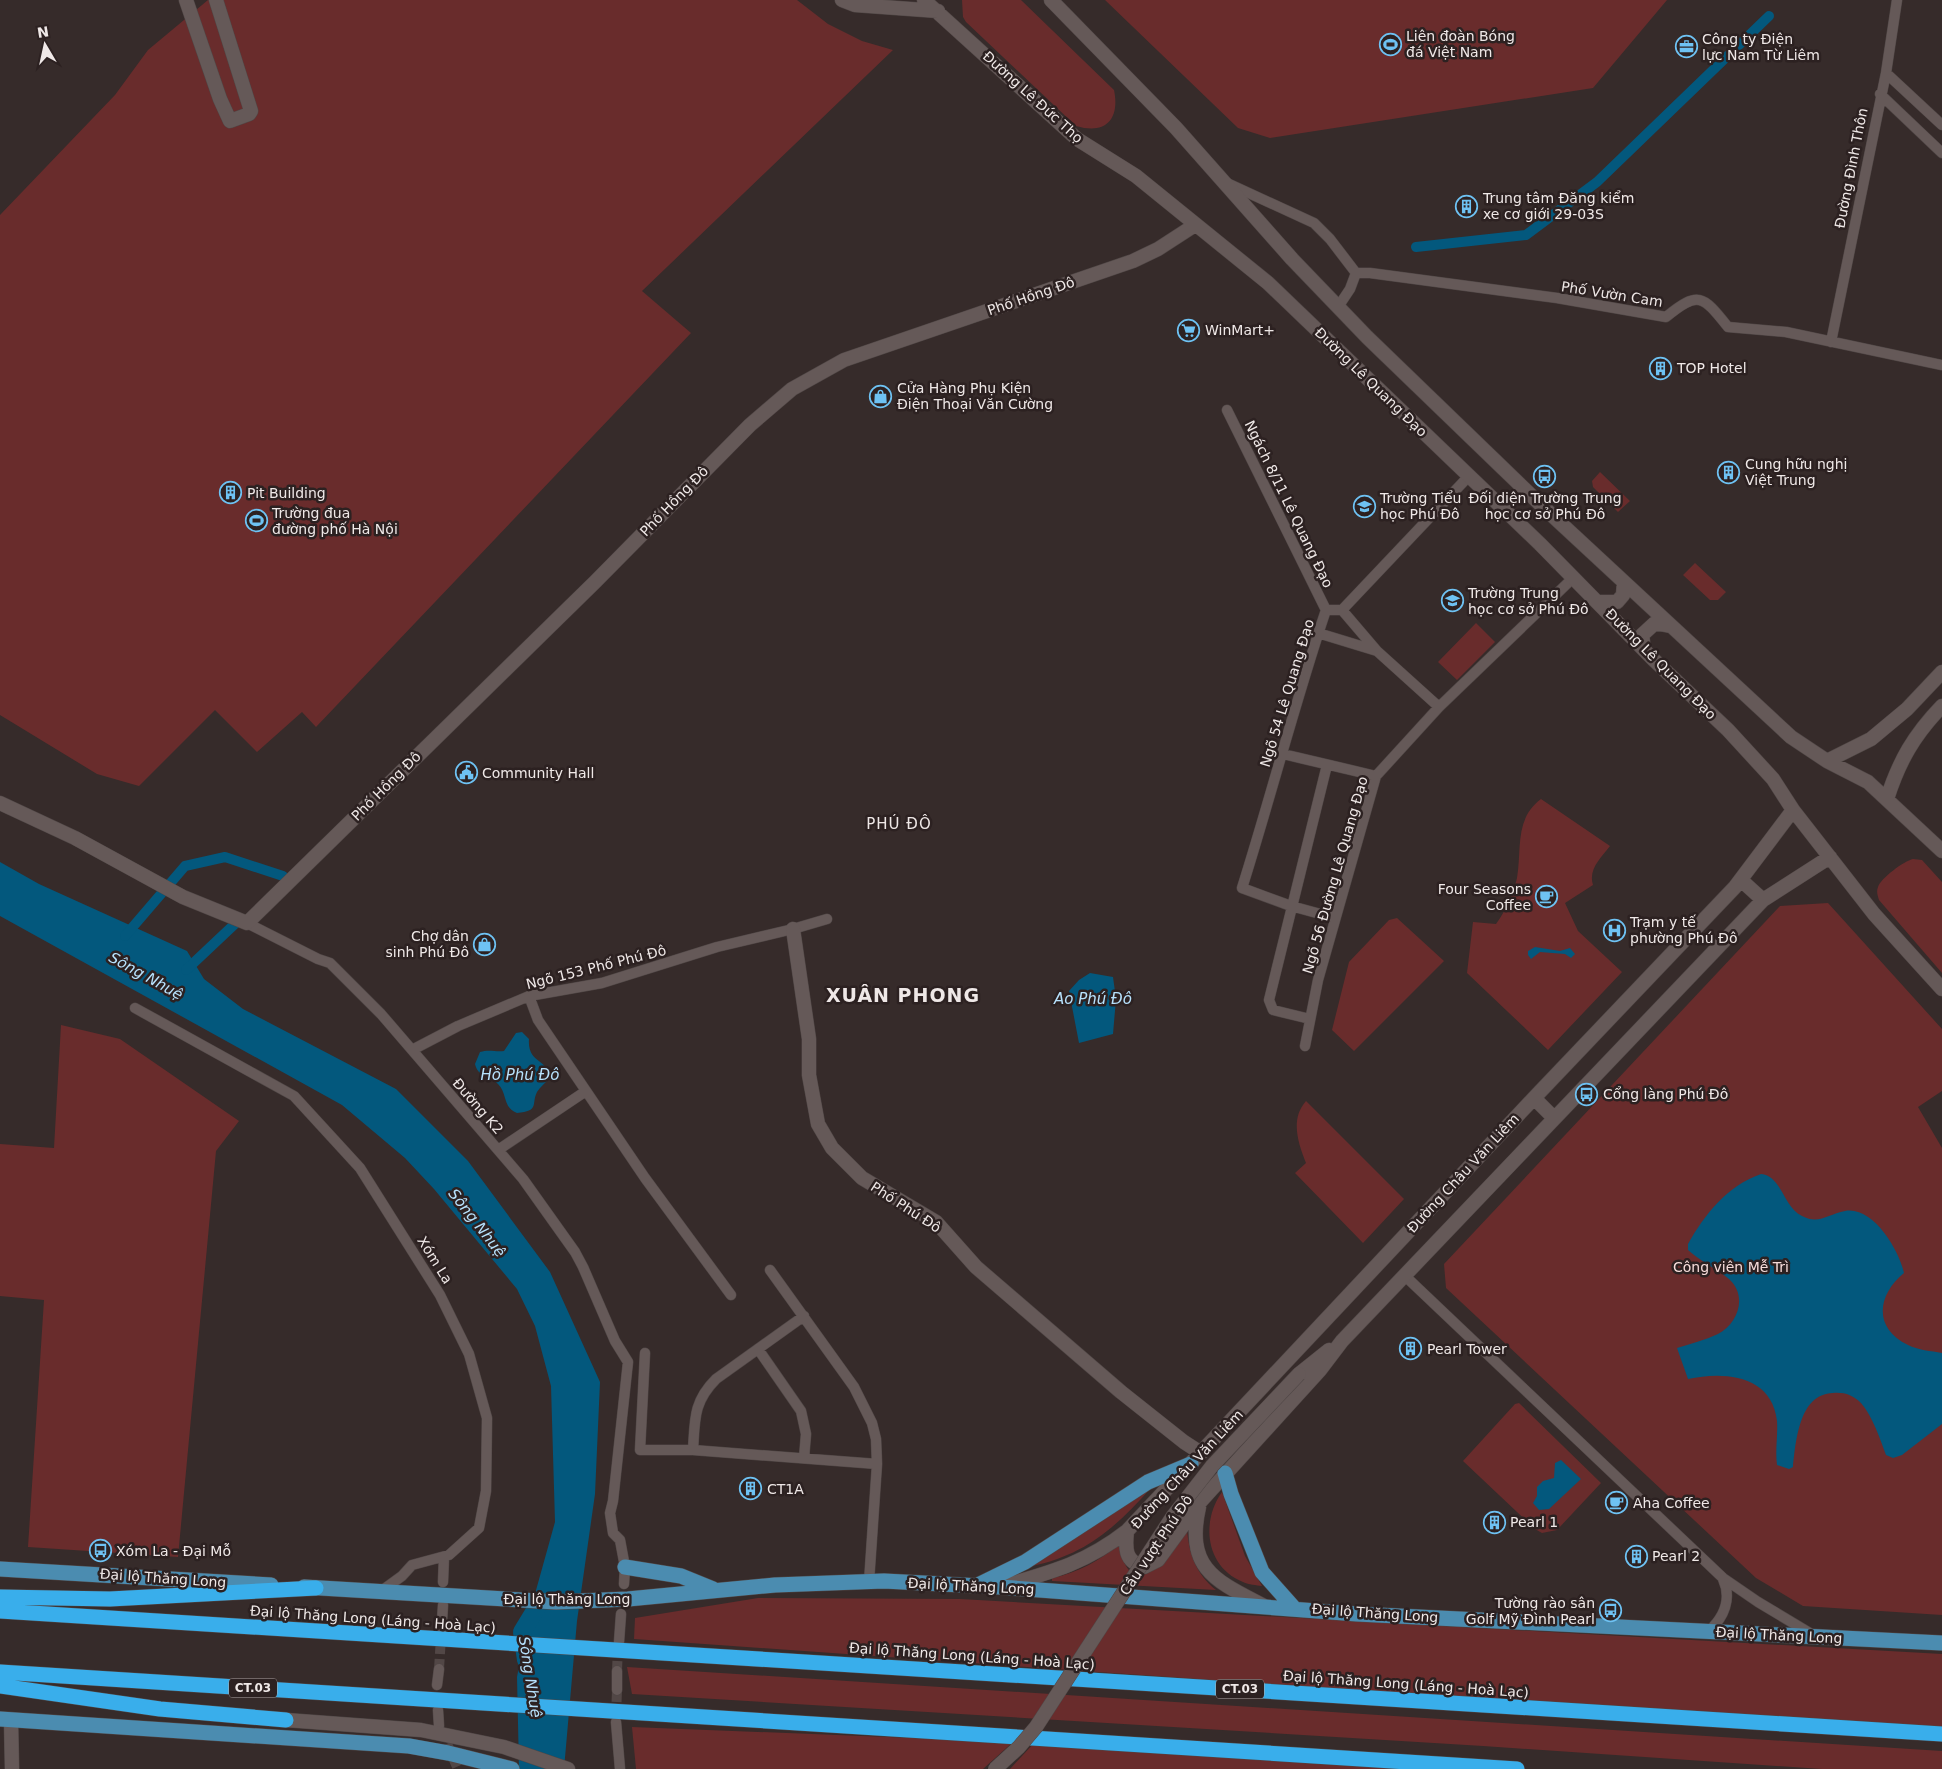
<svg xmlns="http://www.w3.org/2000/svg" width="1942" height="1769" font-family="'DejaVu Sans',sans-serif">
	<style>
		.green { fill: #692c2c }
		.water { fill: #03587d }
		.lines { fill: none; stroke-linecap: round; stroke-linejoin: round }
		.canal { stroke: #03587d; stroke-width: 10 }
		.river { stroke: #03587d; stroke-width: 18 }
		.street-tunnel { stroke: #524746; stroke-width: 10; stroke-dasharray: 10 5; stroke-linecap: butt }
		.street-casing { stroke: #504746; stroke-width: 11 }
		.secondary-casing { stroke: #504746; stroke-width: 15 }
		.primary-casing { stroke: #504746; stroke-width: 16 }
		.highway-casing { stroke: #504746; stroke-width: 16 }
		.street { stroke: #655958; stroke-width: 10 }
		.secondary { stroke: #655958; stroke-width: 14 }
		.primary { stroke: #4b8cb0; stroke-width: 15 }
		.highway { stroke: #39aeeb; stroke-width: 15 }
		.secondary-bridge-casing { stroke: #504746; stroke-width: 15; stroke-linecap: butt }
		.secondary-bridge { stroke: #655958; stroke-width: 14 }
		.labels { text-anchor: middle; stroke-width: 5; stroke-linejoin: round; paint-order: stroke }
		.shield { fill: #2c2121; stroke: #b4acac; stroke-width: 1 }
		.shield-label { font-size: 12px; font-weight: bold; fill: #efe8e7 }
		.poi-label { font-size: 14px; fill: #efe8e7; stroke: #2c2121; text-anchor: start }
		.street-label { font-size: 14px; fill: #efe8e7; stroke: #2c2121 }
		.park-label { font-size: 14px; fill: #f6dcda; stroke: #2c2121 }
		.neighbourhood-label { font-size: 15px; letter-spacing: 1px; fill: #efe8e7; stroke: #2c2121 }
		.water-label { font-size: 15px; font-style: italic; fill: #b7e2fd; stroke: #2c2121 }
		.district-label { font-size: 19px; font-weight: bold; letter-spacing: 1px; fill: #efe8e7; stroke: #2c2121 }
	</style>
	<rect width="100%" height="100%" fill="#362b2a"/>
	<!-- green -->
	<path class="green" d="M208,0H797L828,24L862,41L893,50L642,291L691,333L316,727L302,712L257,752L215,710L139,786L97,774L0,715V215L115,95L148,50Z
		M962,0H1021L1114,90C1120,119 1106,135 1076,126L966,22L963,17Z
		M1105,0H1667L1593,88L1270,138L1238,128Z
		M1600,472L1630,501L1618,512L1593,487L1592,481Z
		M1695,563L1726,592L1718,600H1710L1683,575Z
		M1476,623L1495,642L1457,680L1438,662Z
		M1541,799L1610,846C1601,858 1588,869 1593,885L1565,903L1578,931L1622,972L1548,1050L1467,973L1473,922L1496,924C1506,910 1513,895 1517,878C1522,850 1514,819 1541,799Z
		M1913,859L1922,860L1942,882V973L1879,900C1878,896 1876,892 1878,887C1881,878 1904,861 1913,859Z
		M1828,903L1942,1029V1091L1918,1107L1942,1148V1615L1803,1606L1756,1578L1446,1288L1444,1264L1780,906Z
		M1397,918L1444,961L1354,1051L1332,1030L1349,962L1389,920Z
		M61,1025L120,1039L239,1121L216,1151L178,1557L28,1547L44,1300L0,1296V1144L54,1148Z
		M1306,1101L1404,1199L1363,1243L1295,1173L1306,1163C1298,1143 1290,1119 1306,1101Z
		M1519,1403L1601,1483L1557,1530L1542,1533L1535,1529L1463,1461L1515,1404Z
		M1150,1489C1115,1528 1085,1555 1032,1566Z
		M1222,1492L1245,1556L1262,1586C1256,1585 1249,1585 1243,1582C1205,1567 1201,1521 1222,1492Z
		M1187,1529C1189,1554 1196,1574 1216,1590L1052,1581V1578C1078,1573 1100,1560 1120,1544C1121,1564 1133,1587 1155,1568C1167,1558 1177,1541 1187,1529Z
		M758,1598L960,1599L1942,1654V1732L634,1639L635,1618Z
		M627,1667L1942,1751V1769H1822L1483,1746L632,1694Z
		M632,1727L1013,1742L983,1769H636Z
		M1035,1742L1423,1769H1010Z"/>
	<!-- water -->
	<path class="water" d="M0,862L39,884L187,951L204,979L243,1009L396,1089L468,1161L550,1272L600,1382L595,1494L577,1621L564,1769H519L517,1677L528,1619L555,1522L551,1386L535,1326L517,1289L434,1189L405,1158L342,1105L0,916Z
		M1535,947L1560,951L1570,948L1575,954L1571,958L1565,954L1540,952L1531,959L1528,955V951Z
		M1090,973L1113,977L1116,999L1113,1034L1079,1043L1069,991L1079,980Z
		M522,1032L529,1039C527,1065 550,1058 549,1079C545,1083 540,1087 537,1092C531,1104 540,1111 517,1113C502,1107 508,1094 498,1084C489,1076 478,1077 475,1064L480,1052C489,1049 495,1052 504,1051L516,1033Z
		M1761,1174C1782,1176 1783,1207 1802,1216C1819,1225 1828,1214 1845,1211C1873,1206 1899,1250 1904,1273C1877,1295 1873,1328 1908,1345C1918,1350 1931,1351 1942,1353V1424L1902,1455L1893,1458L1886,1455C1880,1439 1873,1417 1861,1403C1853,1395 1844,1392 1833,1393C1799,1394 1796,1441 1793,1467L1789,1469L1777,1465C1775,1450 1778,1436 1777,1421C1772,1375 1724,1371 1688,1379L1677,1348C1690,1344 1705,1340 1718,1334C1738,1324 1748,1296 1729,1279C1716,1268 1700,1261 1688,1250V1244C1705,1214 1727,1186 1761,1174Z
		M1561,1460L1581,1479L1549,1509L1539,1510L1533,1503L1537,1496V1487L1543,1481L1554,1478L1555,1463Z"/>
	<g class="lines">
		<!-- canal -->
		<path class="canal" d="M1416,247L1526,235L1597,182L1769,16
			M125,936L185,866L225,857L283,876
			M186,970L238,921"/>
		<!-- river -->
		<path class="river" d="M526,1660L522,1632L539,1604"/>
		<!-- street-tunnel -->
		<path class="street-tunnel" d="M439,1669L441,1637
			M617,1671L618,1646
			M616,1717L617,1690
			M441,1730L458,1769"/>
		<defs>
			<path id="street" d="M1886,73L1942,125
				M1880,94L1942,153
				M1227,183L1314,223L1330,239L1356,273
				M1356,273H1370L1557,298L1666,317C1699,290 1703,296 1728,327L1786,332L1942,365
				M1338,307L1350,289L1356,273
				M1831,342L1886,73L1897,0
				M1227,410L1326,610
				M1326,610C1295,702 1271,796 1242,888L1291,906L1335,918
				M1326,610H1342L1468,477
				M1342,610L1377,651L1439,707
				M1318,633L1377,651
				M1283,754L1376,776
				M247,923L318,959L330,963L381,1014L412,1050L523,1179L575,1252L583,1267L615,1341L628,1362L613,1501L610,1513L613,1533L620,1540L625,1567L624,1584
				M529,996L538,1020L645,1178L731,1295
				M135,1008L294,1096L360,1168L440,1295L469,1354L487,1418L486,1491L479,1528L449,1555L412,1565L402,1576L380,1592
				M1310,1019L1273,1010L1269,1000L1327,765
				M1305,1046L1318,980L1376,776L1439,707L1573,578
				M412,1050L458,1026L529,996L602,983L717,947L793,929L827,919
				M498,1150L586,1091
				M770,1270L854,1387L872,1423L876,1439L877,1464L869,1582
				M1404,1275L1723,1578L1758,1602L1813,1635
				M758,1349L801,1411L806,1434L804,1458
				M645,1353L640,1450H693L877,1464
				M693,1450C695,1420 693,1402 716,1379L804,1316
				M443,1582L444,1557
				M1709,1631C1724,1617 1732,1599 1723,1579
				M441,1637L443,1605
				M619,1642L621,1614
				M437,1685L439,1669
				M617,1690V1671
				M438,1710L439,1726
				M616,1722L620,1769"/>
			<path id="secondary" d="M186,0L220,99L230,121L249,114L251,111L216,0
				M842,0L855,5L938,11
				M924,0L1077,139L1136,176L1268,283L1540,544L1654,660L1728,730L1773,779L1793,810L1874,914L1942,989
				M1051,0L1176,128L1292,259L1367,337L1541,505L1791,737L1827,761L1868,782L1942,851
				M1599,602H1617L1623,595L1624,582
				M1644,649L1642,635L1655,623L1670,626
				M1827,761L1871,739L1907,709L1942,672
				M1887,799C1899,761 1914,735 1942,706
				M0,803L75,838L183,897L247,923L595,582L750,425L792,389L844,360L1133,261L1158,249L1195,225
				M1741,880L1763,900
				M793,929L809,1039V1075L818,1124L832,1148L862,1178L936,1222L976,1267L1121,1392L1184,1442L1201,1453
				M1534,1098L1554,1118
				M1299,1374L1329,1350
				M1199,1507C1185,1569 1216,1581 1264,1606
				M1127,1531C1125,1549 1125,1562 1144,1567L1158,1560L1201,1501L1320,1370L1342,1341L1763,900L1830,857
				M1003,1586C1052,1572 1086,1563 1127,1531L1534,1098L1735,887L1793,810
				M11,1720L12,1769
				M286,1720L421,1730L504,1747L568,1769"/>
			<path id="primary" d="M1225,1473L1231,1494L1262,1572L1294,1608
				M625,1567L681,1576L713,1589
				M0,1569L271,1585
				M980,1584L1025,1562L1148,1482L1191,1464
				M304,1587L556,1602L628,1599L775,1585L884,1581L1000,1587L1357,1614L1942,1643
				M0,1719L409,1746L448,1753L512,1769"/>
			<path id="highway" d="M0,1597L110,1599L316,1588
				M0,1611L1942,1734
				M0,1672L1517,1769
				M0,1686L160,1709L286,1720"/>
		</defs>
		<!-- street casing -->
		<use href="#street" class="street-casing"/>
		<!-- secondary casing -->
		<use href="#secondary" class="secondary-casing"/>
		<!-- primary casing -->
		<use href="#primary" class="primary-casing"/>
		<!-- highway casing -->
		<use href="#highway" class="highway-casing"/>
		<!-- street -->
		<use href="#street" class="street"/>
		<!-- secondary -->
		<use href="#secondary" class="secondary"/>
		<!-- primary -->
		<use href="#primary" class="primary"/>
		<!-- highway -->
		<use href="#highway" class="highway"/>
		<defs>
			<path id="secondary-bridge" d="M995,1769L1019,1747L1036,1727L1173,1516L1212,1466L1299,1374"/>
		</defs>
		<!-- secondary-bridge casing -->
		<use href="#secondary-bridge" class="secondary-bridge-casing"/>
		<!-- secondary-bridge -->
		<use href="#secondary-bridge" class="secondary-bridge"/>
	</g>
	<!-- icons -->
	<defs>
		<symbol id="stadium-ring" viewBox="-11 -11 22 22"><circle r="9.5" fill="#2c2121" stroke="#6ec2f3" stroke-width="1.5"/><path d="M0-5a6.5 5 0 1 0 0 10a6.5 5 0 1 0 0-10ZM-3.5-1.8h7v3.6h-7Z" fill="#6ec2f3"/></symbol>
		<symbol id="office-ring" viewBox="-11 -11 22 22"><circle r="9.5" fill="#2c2121" stroke="#6ec2f3" stroke-width="1.5"/><path d="M-6-3h4V-5.5h4V-3h4V5H-6ZM-1-4.5V-3h2v-1.5ZM-6 0V1H6V0Z" fill="#6ec2f3"/></symbol>
		<symbol id="building-ring" viewBox="-11 -11 22 22"><circle r="9.5" fill="#2c2121" stroke="#6ec2f3" stroke-width="1.5"/><path d="M-4-6H4V6H1V3H-1V6H-4ZM-2.5-4.3h1.7v1.8h-1.7ZM.8-4.3h1.7v1.8H.8ZM-2.5-1h1.7V.8h-1.7ZM.8-1h1.7V.8H.8Z" fill="#6ec2f3"/></symbol>
		<symbol id="supermarket-ring" viewBox="-11 -11 22 22"><circle r="9.5" fill="#2c2121" stroke="#6ec2f3" stroke-width="1.5"/><path d="M-6-5.5h2.5l.6 2H6L4.5 2H-2.5L-4.4-4H-6ZM-1.5 3.2a1.3 1.3 0 1 0 .1 0ZM3 3.2a1.3 1.3 0 1 0 .1 0Z" fill="#6ec2f3"/></symbol>
		<symbol id="shop-ring" viewBox="-11 -11 22 22"><circle r="9.5" fill="#2c2121" stroke="#6ec2f3" stroke-width="1.5"/><path d="M-5-2.5h2.3a2.7 3.5 0 0 1 5.4 0H5L5.5 6h-11ZM-1.5-2.5h3a1.5 2.3 0 0 0-3 0Z" fill="#6ec2f3"/></symbol>
		<symbol id="bus-ring" viewBox="-11 -11 22 22"><circle r="9.5" fill="#2c2121" stroke="#6ec2f3" stroke-width="1.5"/><path d="M-5-6H5V4H4V6H2V4H-2V6H-4V4H-5ZM-3.5-4V0h7V-4ZM-3.5 1.2v1.5H-2V1.2ZM2 1.2v1.5H3.5V1.2Z" fill="#6ec2f3"/></symbol>
		<symbol id="school-ring" viewBox="-11 -11 22 22"><circle r="9.5" fill="#2c2121" stroke="#6ec2f3" stroke-width="1.5"/><path d="M0-5L7-2L0 1L-7-2ZM-4 1L0 2.5L4 1V4Q0 6-4 4Z" fill="#6ec2f3"/></symbol>
		<symbol id="civic-ring" viewBox="-11 -11 22 22"><circle r="9.5" fill="#2c2121" stroke="#6ec2f3" stroke-width="1.5"/><path d="M-.6-6.5H3V-4.5H.6V-3L4-1V1h2V6H-6V1h2V-1L-.6-3ZM-1.2 2.5V6h2.4V2.5Z" fill="#6ec2f3"/></symbol>
		<symbol id="cafe-ring" viewBox="-11 -11 22 22"><circle r="9.5" fill="#2c2121" stroke="#6ec2f3" stroke-width="1.5"/><path d="M-5.5-4.5H6V0H3Q3 3.5 0 3.5H-2.5Q-5.5 3.5-5.5 0ZM3-3.2v2h1.7v-2ZM-6 4.5H4V6H-6Z" fill="#6ec2f3"/></symbol>
		<symbol id="hospital-ring" viewBox="-11 -11 22 22"><circle r="9.5" fill="#2c2121" stroke="#6ec2f3" stroke-width="1.5"/><path d="M-5-5h3v3.5h4V-5h3V5h-3V1.5h-4V5h-3Z" fill="#6ec2f3"/></symbol>
	</defs>
	<g fill-rule="evenodd">
		<use href="#stadium-ring" x="1378" y="32" width="25" height="25"/>
		<use href="#office-ring" x="1674" y="34" width="25" height="25"/>
		<use href="#building-ring" x="1454" y="194" width="25" height="25"/>
		<use href="#supermarket-ring" x="1176" y="318" width="25" height="25"/>
		<use href="#building-ring" x="1648" y="356" width="25" height="25"/>
		<use href="#shop-ring" x="868" y="384" width="25" height="25"/>
		<use href="#building-ring" x="1716" y="460" width="25" height="25"/>
		<use href="#bus-ring" x="1532" y="464" width="25" height="25"/>
		<use href="#building-ring" x="218" y="480" width="25" height="25"/>
		<use href="#school-ring" x="1352" y="494" width="25" height="25"/>
		<use href="#stadium-ring" x="244" y="508" width="25" height="25"/>
		<use href="#school-ring" x="1440" y="588" width="25" height="25"/>
		<use href="#civic-ring" x="454" y="760" width="25" height="25"/>
		<use href="#cafe-ring" x="1534" y="884" width="25" height="25"/>
		<use href="#hospital-ring" x="1602" y="918" width="25" height="25"/>
		<use href="#shop-ring" x="472" y="932" width="25" height="25"/>
		<use href="#bus-ring" x="1574" y="1082" width="25" height="25"/>
		<use href="#building-ring" x="1398" y="1336" width="25" height="25"/>
		<use href="#building-ring" x="738" y="1476" width="25" height="25"/>
		<use href="#cafe-ring" x="1604" y="1490" width="25" height="25"/>
		<use href="#building-ring" x="1482" y="1510" width="25" height="25"/>
		<use href="#bus-ring" x="88" y="1538" width="25" height="25"/>
		<use href="#building-ring" x="1624" y="1544" width="25" height="25"/>
		<use href="#bus-ring" x="1598" y="1598" width="25" height="25"/>
	</g>
	<g class="labels">
		<!-- shield labels -->
		<g class="shield">
			<rect x="229" y="1678.5" width="48" height="19" rx="4"/>
			<rect x="1216" y="1679.5" width="48" height="19" rx="4"/>
		</g>
		<g class="shield-label">
			<text x="253" y="1692">CT.03</text>
			<text x="1240" y="1693">CT.03</text>
		</g>
		<!-- poi labels -->
		<g class="poi-label">
			<text x="1406" y="41">Liên đoàn Bóng<tspan x="1406" dy="16">đá Việt Nam</tspan></text>
			<text x="1702" y="44">Công ty Điện<tspan x="1702" dy="16">lực Nam Từ Liêm</tspan></text>
			<text x="1483" y="203">Trung tâm Đăng kiểm<tspan x="1483" dy="16">xe cơ giới 29-03S</tspan></text>
			<text x="1205" y="335">WinMart+</text>
			<text x="1677" y="373">TOP Hotel</text>
			<text x="897" y="393">Cửa Hàng Phụ Kiện<tspan x="897" dy="16">Điện Thoại Văn Cường</tspan></text>
			<text x="1745" y="469">Cung hữu nghị<tspan x="1745" dy="16">Việt Trung</tspan></text>
			<text x="247" y="498">Pit Building</text>
			<text x="1380" y="503">Trường Tiểu<tspan x="1380" dy="16">học Phú Đô</tspan></text>
			<text x="1545" y="503" text-anchor="middle">Đối diện Trường Trung<tspan x="1545" dy="16">học cơ sở Phú Đô</tspan></text>
			<text x="272" y="518">Trường đua<tspan x="272" dy="16">đường phố Hà Nội</tspan></text>
			<text x="1468" y="598">Trường Trung<tspan x="1468" dy="16">học cơ sở Phú Đô</tspan></text>
			<text x="482" y="778">Community Hall</text>
			<text x="1531" y="894" text-anchor="end">Four Seasons<tspan x="1531" dy="16">Coffee</tspan></text>
			<text x="1630" y="927">Trạm y tế<tspan x="1630" dy="16">phường Phú Đô</tspan></text>
			<text x="469" y="941" text-anchor="end">Chợ dân<tspan x="469" dy="16">sinh Phú Đô</tspan></text>
			<text x="1603" y="1099">Cổng làng Phú Đô</text>
			<text x="1427" y="1354">Pearl Tower</text>
			<text x="767" y="1494">CT1A</text>
			<text x="1633" y="1508">Aha Coffee</text>
			<text x="1510" y="1527">Pearl 1</text>
			<text x="116" y="1556">Xóm La - Đại Mỗ</text>
			<text x="1652" y="1561">Pearl 2</text>
			<text x="1595" y="1608" text-anchor="end">Tường rào sân<tspan x="1595" dy="16">Golf Mỹ Đình Pearl</tspan></text>
		</g>
		<!-- street labels -->
		<g class="street-label">
			<text transform="translate(1033 97) rotate(42)" y="5">Đường Lê Đức Thọ</text>
			<text transform="translate(1851 168) rotate(-79)" y="5">Đường Đình Thôn</text>
			<text transform="translate(1612 294) rotate(9)" y="5">Phố Vườn Cam</text>
			<text transform="translate(1031 296) rotate(-19)" y="5">Phố Hồng Đô</text>
			<text transform="translate(1371 382) rotate(44)" y="5">Đường Lê Quang Đạo</text>
			<text transform="translate(674 501) rotate(-46)" y="5">Phố Hồng Đô</text>
			<text transform="translate(1289 504) rotate(64)" y="5">Ngách 8/11 Lê Quang Đạo</text>
			<text transform="translate(1661 664) rotate(45)" y="5">Đường Lê Quang Đạo</text>
			<text transform="translate(1287 693) rotate(-73)" y="5">Ngõ 54 Lê Quang Đạo</text>
			<text transform="translate(386 786) rotate(-45)" y="5">Phố Hồng Đô</text>
			<text transform="translate(1335 875) rotate(-74)" y="5">Ngõ 56 Đường Lê Quang Đạo</text>
			<text transform="translate(596 967) rotate(-14)" y="5">Ngõ 153 Phố Phú Đô</text>
			<text transform="translate(478 1106) rotate(49)" y="5">Đường K2</text>
			<text transform="translate(1463 1173) rotate(-47)" y="5">Đường Châu Văn Liêm</text>
			<text transform="translate(906 1207) rotate(33)" y="5">Phố Phú Đô</text>
			<text transform="translate(435 1260) rotate(58)" y="5">Xóm La</text>
			<text transform="translate(1187 1469) rotate(-47)" y="5">Đường Châu Văn Liêm</text>
			<text transform="translate(1156 1545) rotate(-56)" y="5">Cầu vượt Phú Đô</text>
			<text transform="translate(163 1578) rotate(4)" y="5">Đại lộ Thăng Long</text>
			<text transform="translate(971 1586) rotate(3)" y="5">Đại lộ Thăng Long</text>
			<text x="567" y="1604">Đại lộ Thăng Long</text>
			<text transform="translate(1375 1613) rotate(4)" y="5">Đại lộ Thăng Long</text>
			<text transform="translate(373 1619) rotate(4)" y="5">Đại lộ Thăng Long (Láng - Hoà Lạc)</text>
			<text transform="translate(1779 1635) rotate(3)" y="5">Đại lộ Thăng Long</text>
			<text transform="translate(972 1656) rotate(4)" y="5">Đại lộ Thăng Long (Láng - Hoà Lạc)</text>
			<text transform="translate(1406 1684) rotate(4)" y="5">Đại lộ Thăng Long (Láng - Hoà Lạc)</text>
		</g>
		<!-- park labels -->
		<g class="park-label">
			<text x="1731" y="1272">Công viên Mễ Trì</text>
		</g>
		<!-- neighbourhood labels -->
		<g class="neighbourhood-label">
			<text x="899" y="829">PHÚ ĐÔ</text>
		</g>
		<!-- water labels -->
		<g class="water-label">
			<text transform="translate(146 976) rotate(29)" y="5">Sông Nhuệ</text>
			<text x="1093" y="1004">Ao Phú Đô</text>
			<text x="520" y="1080">Hồ Phú Đô</text>
			<text transform="translate(477 1223) rotate(52)" y="5">Sông Nhuệ</text>
			<text transform="translate(530 1677) rotate(81)" y="5">Sông Nhuệ</text>
		</g>
		<!-- district labels -->
		<g class="district-label">
			<text x="903" y="1002">XUÂN PHONG</text>
		</g>
	</g>
	<!-- north arrow -->
	<g transform="translate(45 45) rotate(351)" stroke="#2c2121" stroke-width="4" paint-order="stroke">
	<path d="M0-4L9 19L0 12L-9 19Z" fill="#efe8e7"/>
	<text y="-8" font-size="14" font-weight="bold" text-anchor="middle" fill="#efe8e7">N</text>
	</g>
</svg>
